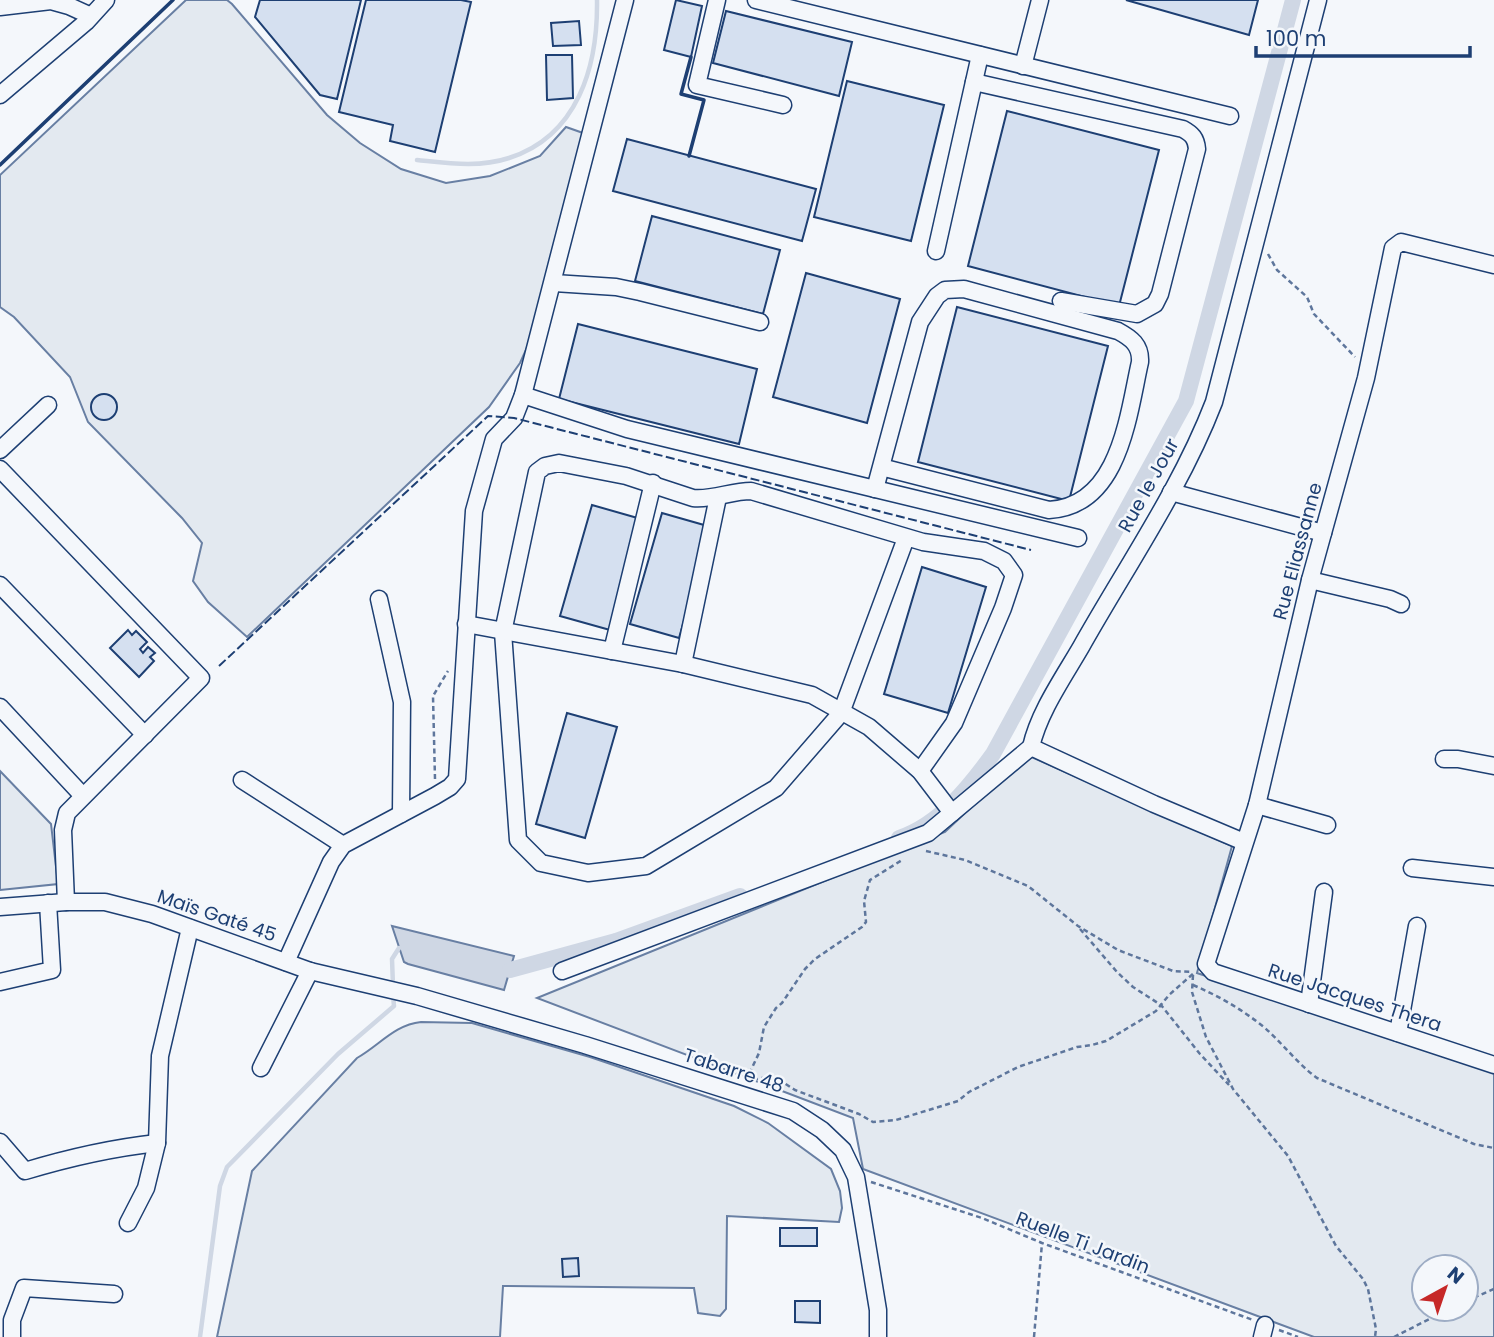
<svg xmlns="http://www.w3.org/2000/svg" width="1494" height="1337" font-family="Poppins,sans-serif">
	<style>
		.green { fill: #e3e9f0; stroke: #687fa3; stroke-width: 2; fill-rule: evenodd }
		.water { fill: #cfd7e4; stroke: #687fa3; stroke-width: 2 }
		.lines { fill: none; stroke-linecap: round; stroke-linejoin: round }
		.stream { stroke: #cfd7e4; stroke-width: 4.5 }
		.canal { stroke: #cfd7e4; stroke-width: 16 }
		.building { fill: #d5e0f0; stroke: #1d3f73; stroke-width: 2 }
		.minor-casing { stroke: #1d3f73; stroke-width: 19 }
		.path { stroke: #5e769c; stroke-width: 2.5; stroke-dasharray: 5 3.5; stroke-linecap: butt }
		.minor { stroke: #f4f7fb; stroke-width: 16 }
		.fence { stroke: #1d3f73; stroke-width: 2; stroke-dasharray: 9 3.5; stroke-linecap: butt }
		.wall { stroke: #1d3f73; stroke-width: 3.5 }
		.labels { text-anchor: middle; stroke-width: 5; stroke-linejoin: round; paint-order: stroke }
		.street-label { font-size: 19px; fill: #1d3f73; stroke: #f4f7fb }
	</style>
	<rect width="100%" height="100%" fill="#f4f7fb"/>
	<g class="green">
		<path d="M186,0H227L232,4L327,115L360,143L401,169L446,183L490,176L540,156L566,127L583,133L535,330L520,363L489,407L247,637L208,602L193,581L202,543L182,518L88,422L70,377L14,317L0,307V175Z"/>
		<path d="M1027,755L1232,846L1197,973L1494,1071V1337H1314L863,1169L853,1118L537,998L945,832ZM1424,1267H1466V1309H1424Z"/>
		<path d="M0,771L51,824L58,884L0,890Z"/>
		<path d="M421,1022L472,1023L590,1057L734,1106L768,1123L831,1169L840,1191L842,1208L839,1222L727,1216L726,1309L720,1316L698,1313L694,1288L503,1286L500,1337H217L252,1171L357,1058C380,1045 394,1025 421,1022Z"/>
	</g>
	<path class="water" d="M392,926L514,956L504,990L408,964L404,962Z"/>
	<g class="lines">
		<g class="stream">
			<path d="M417,160C447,163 479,168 509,158C578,136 598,66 597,0"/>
			<path d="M393,986L392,959L399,948"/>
			<path d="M200,1337L220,1186L227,1167L338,1054L394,1006L393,995"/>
		</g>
		<g class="canal">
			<path d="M899,838C940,824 969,787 993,754L1186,401L1293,0"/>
			<path d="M510,970L616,941L740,896"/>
		</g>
	</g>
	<g class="building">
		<path d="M260,0H361L337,99L320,95L255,17Z"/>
		<path d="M366,0H461L471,2L435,152L390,141L393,125L339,112Z"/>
		<path d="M676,0L702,6L691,57L664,50Z"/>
		<path d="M1126,0H1258L1249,35Z"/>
		<path d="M726,11L852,42L839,96L713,63Z"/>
		<path d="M579,21L581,45L553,46L551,23Z"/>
		<path d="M546,55H572L573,98L547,100Z"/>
		<path d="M847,81L944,105L911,241L814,217Z"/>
		<path d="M1007,111L1159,150L1119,306L968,266Z"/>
		<path d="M627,139L816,189L802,241L613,191Z"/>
		<path d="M652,216L780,250L763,314L635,281Z"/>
		<path d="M806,273L900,299L867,423L773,397Z"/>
		<path d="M957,307L1108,346L1069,501L918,462Z"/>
		<path d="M578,324L757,369L739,444L559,399Z"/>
		<circle cx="104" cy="407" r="13"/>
		<path d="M592,505L641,519L610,630L560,616Z"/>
		<path d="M662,513L711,527L679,638L630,624Z"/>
		<path d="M922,567L986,587L948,713L884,694Z"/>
		<path d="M128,630L132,635L136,631L147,642L140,649L143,653L148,647L155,653L150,657L154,661L139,677L110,648Z"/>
		<path d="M567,713L617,727L585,838L536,824Z"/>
		<rect x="780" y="1228" width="37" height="18"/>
		<path d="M578,1258L579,1276L563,1277L562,1259Z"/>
		<path d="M795,1301H820V1323L795,1322Z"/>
	</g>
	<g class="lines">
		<defs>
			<g id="minor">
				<path d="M717,0L697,85L783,105"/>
				<path d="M756,0L1230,116"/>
				<path d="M0,7L51,1L69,6L91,16"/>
				<path d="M1023,66L1040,0"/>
				<path d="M974,82L1183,129C1192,134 1196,138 1197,149L1160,294L1155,304L1137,314L1061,301"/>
				<path d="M0,95L86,22L106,0"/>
				<path d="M936,251L980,55"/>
				<path d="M1494,265L1401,242L1393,248L1366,378L1310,580L1257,805L1206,964L1213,972L1494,1065"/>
				<path d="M554,283L616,287L640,292L760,322"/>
				<path d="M523,395L627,429L1078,538"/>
				<path d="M0,450L48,405"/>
				<path d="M0,469L201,678L67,813L63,830L66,902"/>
				<path d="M875,489L920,322L937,296L945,290L964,289L1118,331C1131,338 1141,345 1140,362C1128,415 1120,506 1049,510L881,467"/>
				<path d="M1171,492L1323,533"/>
				<path d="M906,538L841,713L776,788L646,866L588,873L541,863L518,840L503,632L537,472L545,466L559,463L626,476L693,498C713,500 731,491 751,491L923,542L984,551L1004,561L1014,575L1003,608L954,723L920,771"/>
				<path d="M1310,580L1390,599L1401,604"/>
				<path d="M0,585L145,735"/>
				<path d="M379,599L402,702L401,814"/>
				<path d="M466,624L683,664L812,695L869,727L920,771L952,813"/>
				<path d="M612,651L653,483"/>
				<path d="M683,664L718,497"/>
				<path d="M0,707L83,796"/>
				<path d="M1444,759H1458L1494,766"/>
				<path d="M242,780L343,845"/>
				<path d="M1257,805L1327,825"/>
				<path d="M1244,842L1154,804L1031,747C1039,712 1063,678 1081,647C1126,567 1181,488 1214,402L1318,0"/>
				<path d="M1412,868L1494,877"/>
				<path d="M0,907L66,902H105L152,914L310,971L417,996L585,1045L793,1111L822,1130L843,1150L856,1177L878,1310V1337"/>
				<path d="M286,962L331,862L343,845L435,796L450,787L457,779L474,511L494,439L514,418L523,395L625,0"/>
				<path d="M562,971L928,833L1031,747"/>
				<path d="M0,982L52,970L48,903"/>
				<path d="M1309,1004L1324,892"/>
				<path d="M1398,1033L1417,926"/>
				<path d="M261,1068L310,971"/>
				<path d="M0,1142L25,1171C68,1158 112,1148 157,1143"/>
				<path d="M128,1223L146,1188L157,1143L160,1056L190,928"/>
				<path d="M12,1337V1320L24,1288L114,1294"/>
				<path d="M1262,1337L1265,1325"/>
			</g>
		</defs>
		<use href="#minor" class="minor-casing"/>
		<g class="path">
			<path d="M1268,254L1277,270L1307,297L1314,314L1355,357"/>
			<path d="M435,779L433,696L448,671"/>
			<path d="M926,851L965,860L1028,886L1078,926L1118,950L1173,971L1192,972"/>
			<path d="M1080,929L1117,972L1133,987L1161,1005L1200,1054L1229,1085"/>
			<path d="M1193,975L1192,992L1206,1037L1233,1089L1288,1156L1336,1246L1363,1279L1368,1289L1376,1329L1375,1337"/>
			<path d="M1193,985C1219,996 1243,1010 1265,1028C1283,1044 1298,1064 1317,1078L1474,1144L1494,1148"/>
			<path d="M753,1080L762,1078L781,1081L795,1090L859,1114L873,1122L896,1120L958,1101L969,1092L1018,1067L1077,1047L1092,1045L1106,1041L1156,1011L1169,995L1195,972"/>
			<path d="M754,1082L751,1070L759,1053L764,1027L776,1008L782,1003L805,969L815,959L862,927L866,922L864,901L870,880L902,860"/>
			<path d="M871,1182L982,1218L1042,1243L1253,1320"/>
			<path d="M1466,1301L1494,1289"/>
			<path d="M1279,1330L1298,1337"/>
			<path d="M1034,1337L1042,1243"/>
			<path d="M1394,1337L1449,1309"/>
		</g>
		<use href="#minor" class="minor"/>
		<path class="fence" d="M219,666L488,416L514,418L1031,550"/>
		<g class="wall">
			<path d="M689,156L704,100L681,94L691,57"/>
			<path d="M0,165L173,0"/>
		</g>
	</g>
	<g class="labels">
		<g class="street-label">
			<text transform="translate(1148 485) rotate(-61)" y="7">Rue le Jour</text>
			<text transform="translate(1297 551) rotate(-75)" y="7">Rue Eliassanne</text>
			<text transform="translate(217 915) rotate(19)" y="7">Maïs Gaté 45</text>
			<text transform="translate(1355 997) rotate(18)" y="7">Rue Jacques Thera</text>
			<text transform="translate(734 1070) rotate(18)" y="7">Tabarre 48</text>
			<text transform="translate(1083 1242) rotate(21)" y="7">Ruelle Ti Jardin</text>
		</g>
	</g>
	<g transform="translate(1445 1288) rotate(40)"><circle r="33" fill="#f4f7fb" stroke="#9eadc5" stroke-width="2"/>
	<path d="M0-5L12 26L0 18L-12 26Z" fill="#c62828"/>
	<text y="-10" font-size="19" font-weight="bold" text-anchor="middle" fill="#1d3f73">N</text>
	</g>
	<path d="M1256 46v10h214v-10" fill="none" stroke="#1d3f73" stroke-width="3.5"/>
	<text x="1266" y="46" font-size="21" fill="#1d3f73" stroke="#f4f7fb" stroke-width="5" paint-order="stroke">100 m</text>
</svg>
